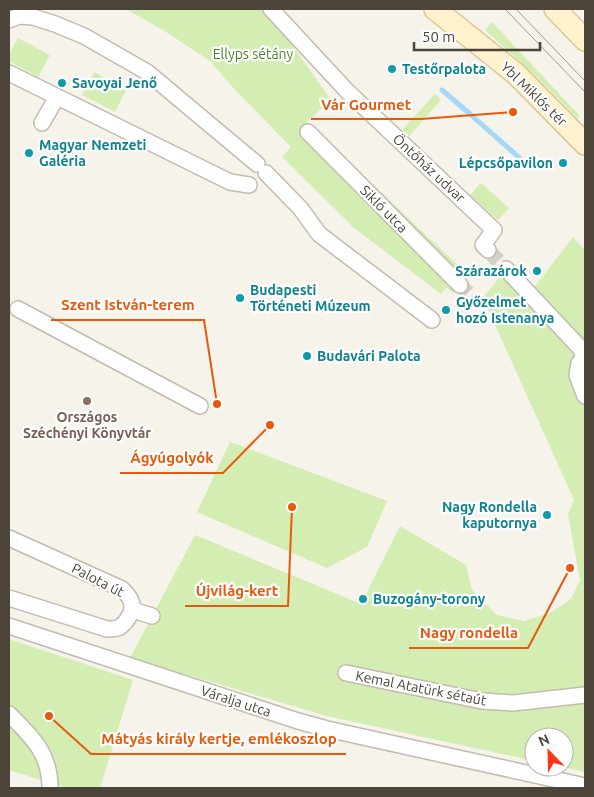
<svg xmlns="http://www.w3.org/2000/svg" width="594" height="797" font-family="Ubuntu,sans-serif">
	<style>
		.green { fill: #d4edb2 }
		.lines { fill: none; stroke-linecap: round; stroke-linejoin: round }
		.stream { stroke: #a5d7f6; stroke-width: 5 }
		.street-tunnel { stroke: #d4d0c7; stroke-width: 15; stroke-dasharray: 15 8; stroke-linecap: butt }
		.street-casing { stroke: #c3bbad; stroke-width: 18 }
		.secondary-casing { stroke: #d9c798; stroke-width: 24 }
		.street { stroke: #fff; stroke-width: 15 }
		.secondary { stroke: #fff2cd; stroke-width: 21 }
		.tram { stroke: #9a9a9a; stroke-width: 1 }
		.culture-dot { fill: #0f9aa8; stroke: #fff; stroke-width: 2 }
		.education-dot { fill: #8d6e63; stroke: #fff; stroke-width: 2 }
		.labels { text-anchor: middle; stroke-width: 4.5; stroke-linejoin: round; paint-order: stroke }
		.park-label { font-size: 14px; fill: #4b8425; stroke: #fff }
		.culture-label { font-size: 14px; font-weight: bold; fill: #0d838f; stroke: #fff; text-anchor: start }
		.street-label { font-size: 14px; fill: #4c4438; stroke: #fff }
		.education-label { font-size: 14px; font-weight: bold; fill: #785e54; stroke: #fff }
		.leader { fill: none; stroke: #e8590c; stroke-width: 2 }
		.callout-dot { fill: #e8590c; stroke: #fff; stroke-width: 2 }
		.callout-label { font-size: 15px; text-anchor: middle; font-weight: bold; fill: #e8590c; stroke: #fff; stroke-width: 4.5; stroke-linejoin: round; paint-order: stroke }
	</style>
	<rect width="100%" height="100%" fill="#f6f3eb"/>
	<g class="green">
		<path d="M126,9H261L278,25L331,100L307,122L468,275L454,293L446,288L441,294L353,227L282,157L291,147L236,91L210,61L166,32Z"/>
		<path d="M492,22L579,115V118L576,117L538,78L485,30Z"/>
		<path d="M18,38L50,55L38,77L9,61V54Z"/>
		<path d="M94,72L126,90L115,112L82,95Z"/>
		<path d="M435,94L441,100L409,136L402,130Z"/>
		<path d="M481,183L509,208L498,220L470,195Z"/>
		<path d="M573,237L585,250V341L582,343L533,289Z"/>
		<path d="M503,273L585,360V772L563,767L564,737H534V761L327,716L130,658L195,535L361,604L400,526L466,565L472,590L497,615L524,621L550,613L571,599L580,580L568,514L574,500L483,298Z"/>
		<path d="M230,442L387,501L367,547L327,568L197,512Z"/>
		<path d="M9,639L133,680L100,788H66L9,770Z"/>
	</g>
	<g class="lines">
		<g class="stream">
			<path d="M442,90L470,114"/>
			<path d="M471,115L522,160"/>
		</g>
		<g class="street-tunnel">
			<path d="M488,250L506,269"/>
			<path d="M460,285L468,293"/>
		</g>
		<defs>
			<g id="street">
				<path d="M271,9L347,91L494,230L483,245L488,250"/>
				<path d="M9,20L19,16L33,17L55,24L84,36L147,72L257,164"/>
				<path d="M9,73L230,182L249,185"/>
				<path d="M42,123L57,97"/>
				<path d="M308,132L460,285"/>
				<path d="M266,173L301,209L319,234L432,320"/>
				<path d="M506,269L582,350V353"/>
				<path d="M18,309L200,406"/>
				<path d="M579,363L577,375L585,396"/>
				<path d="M9,538L122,589C133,599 136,609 126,621C125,623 121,626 120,627C116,629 111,629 107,629L9,598"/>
				<path d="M133,610L152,616"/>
				<path d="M9,626L298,721L327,729L585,786"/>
				<path d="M346,673L482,701L513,703L585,695"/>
				<path d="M9,714C32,737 50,753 50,788"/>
			</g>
			<g id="secondary">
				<path d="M435,9L516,74L585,144"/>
				<path d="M555,9L585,40"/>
			</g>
		</defs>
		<use href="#street" class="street-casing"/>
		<use href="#secondary" class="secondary-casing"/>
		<use href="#street" class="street"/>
		<use href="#secondary" class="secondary"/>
		<g class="tram">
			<path d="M505,9L585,92"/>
			<path d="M516,9L585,81"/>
		</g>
	</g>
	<g class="culture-dot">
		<circle cx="392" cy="69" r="5"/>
		<circle cx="62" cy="83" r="5"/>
		<circle cx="29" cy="153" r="5"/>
		<circle cx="563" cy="163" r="5"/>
		<circle cx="537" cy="271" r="5"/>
		<circle cx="240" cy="298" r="5"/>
		<circle cx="446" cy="310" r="5"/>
		<circle cx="307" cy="356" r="5"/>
		<circle cx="547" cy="515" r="5"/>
		<circle cx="363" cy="599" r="5"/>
	</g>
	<circle class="education-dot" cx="87" cy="401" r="5"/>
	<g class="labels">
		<g class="park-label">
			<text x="253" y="59">Ellyps sétány</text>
		</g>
		<g class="culture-label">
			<text x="402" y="74">Testőrpalota</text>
			<text x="72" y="88">Savoyai Jenő</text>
			<text x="39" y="150">Magyar Nemzeti<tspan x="39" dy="16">Galéria</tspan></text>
			<text x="553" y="168" text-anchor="end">Lépcsőpavilon</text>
			<text x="527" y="276" text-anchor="end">Szárazárok</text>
			<text x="250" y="295">Budapesti<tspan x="250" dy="16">Történeti Múzeum</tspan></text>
			<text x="456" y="307">Győzelmet<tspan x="456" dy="16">hozó Istenanya</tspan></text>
			<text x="317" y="361">Budavári Palota</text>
			<text x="537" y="512" text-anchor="end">Nagy Rondella<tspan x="537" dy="16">kaputornya</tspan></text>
			<text x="373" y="604">Buzogány-torony</text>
		</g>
		<g class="street-label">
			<text transform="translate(534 94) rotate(44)" y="5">Ybl Miklós tér</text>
			<text transform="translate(429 168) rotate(43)" y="5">Öntőház udvar</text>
			<text transform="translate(384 209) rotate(45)" y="5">Sikló utca</text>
			<text transform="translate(98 580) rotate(27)" y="5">Palota út</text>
			<text transform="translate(421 688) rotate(11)" y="5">Kemal Atatürk sétaút</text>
			<text transform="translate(236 701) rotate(18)" y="5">Váralja utca</text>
		</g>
		<g class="education-label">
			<text x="87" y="422">Országos<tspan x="87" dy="16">Széchényi Könyvtár</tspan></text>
		</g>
	</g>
	<path class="leader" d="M513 112L421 119H311M217 404L204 320H51M270 425L223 473H120M292 507L288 606H185M570 568L528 648H409M49 716L91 754H346"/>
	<g class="callout-dot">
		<circle cx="513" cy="112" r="5"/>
		<circle cx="217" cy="404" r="5"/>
		<circle cx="270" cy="425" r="5"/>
		<circle cx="292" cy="507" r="5"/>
		<circle cx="570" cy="568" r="5"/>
		<circle cx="49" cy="716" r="5"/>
	</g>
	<g class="callout-label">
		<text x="366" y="110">Vár Gourmet</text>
		<text x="128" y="310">Szent István-terem</text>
		<text x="172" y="463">Ágyúgolyók</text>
		<text x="237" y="596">Újvilág-kert</text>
		<text x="469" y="638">Nagy rondella</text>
		<text x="219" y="744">Mátyás király kertje, emlékoszlop</text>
	</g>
	<rect width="594" height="797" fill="none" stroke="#4c4438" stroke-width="20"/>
	<g transform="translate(549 752) rotate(337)"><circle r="24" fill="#ffffff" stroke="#b7b4af"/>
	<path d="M0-4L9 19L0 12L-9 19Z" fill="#ff361a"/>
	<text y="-8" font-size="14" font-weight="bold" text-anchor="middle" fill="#4c4438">N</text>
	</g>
	<path d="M414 42v8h126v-8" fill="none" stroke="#4c4438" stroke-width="2.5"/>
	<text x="422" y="42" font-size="15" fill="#4c4438" stroke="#ffffff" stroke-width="4" paint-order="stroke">50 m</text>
</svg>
